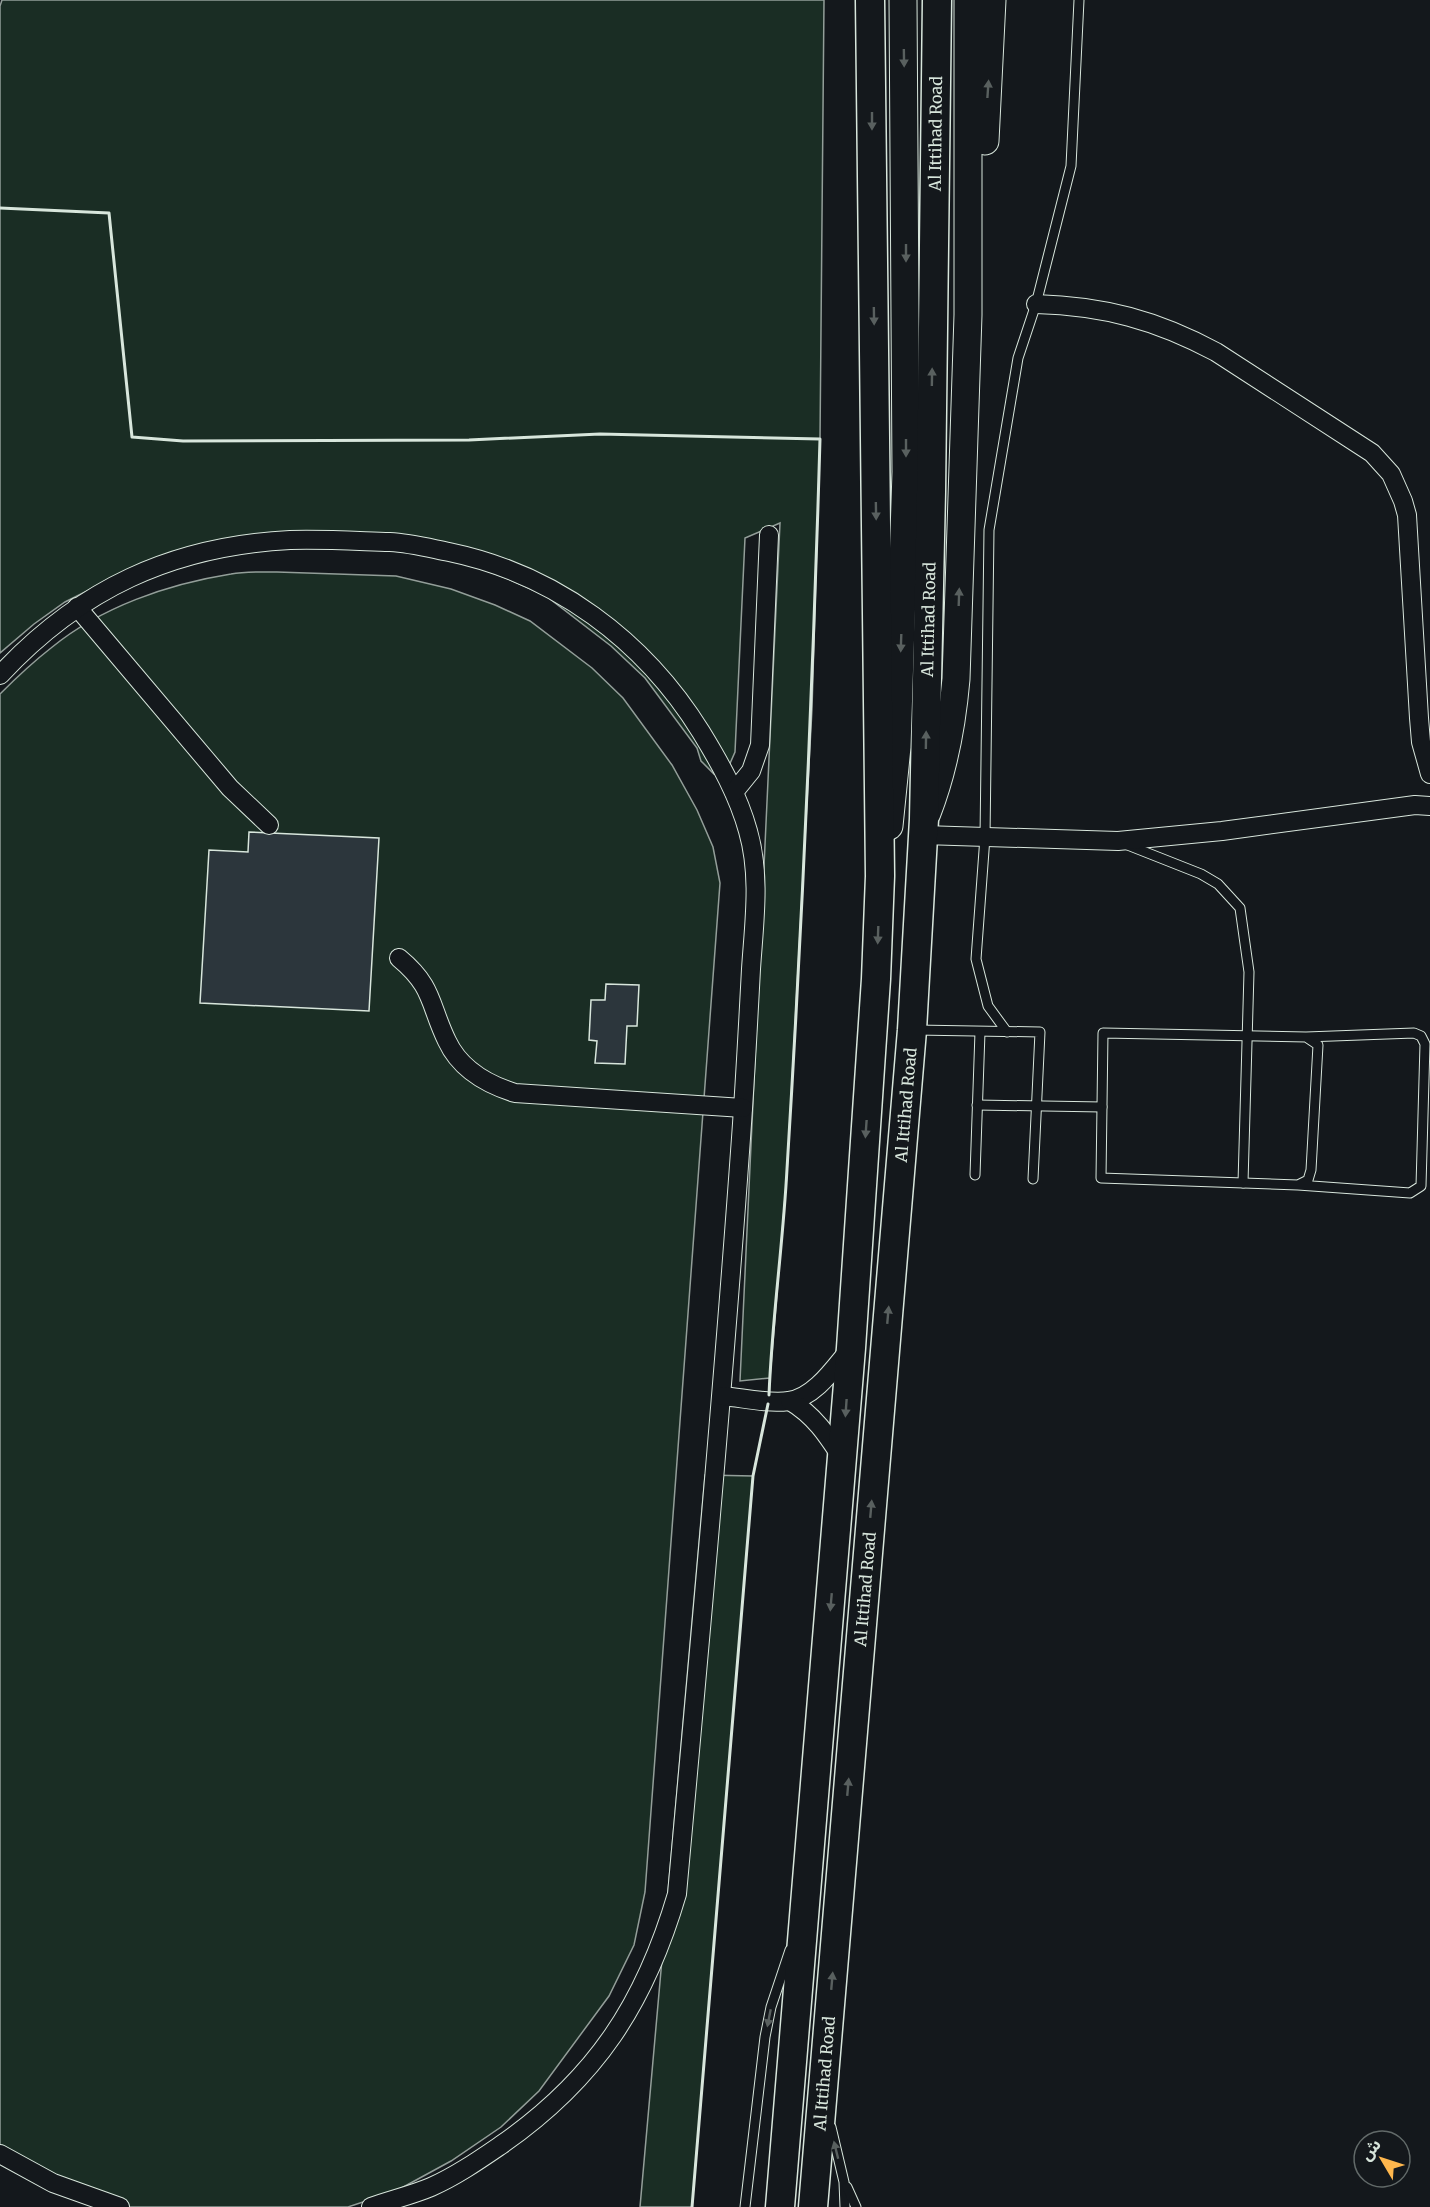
<svg xmlns="http://www.w3.org/2000/svg" width="1430" height="2207" font-family="Merriweather,'Noto Sans Arabic',serif">
	<style>
		.green { fill: #1a2d24; stroke: #939e99; stroke-width: 1.5 }
		.building { fill: #2c363c; stroke: #d8e6dc; stroke-width: 1.5 }
		.lines { fill: none; stroke-linecap: round; stroke-linejoin: round }
		.service-casing { stroke: #d8e6dc; stroke-width: 11 }
		.minor-casing { stroke: #d8e6dc; stroke-width: 20 }
		.primary-casing { stroke: #d8e6dc; stroke-width: 29 }
		.trunk-casing { stroke: #d8e6dc; stroke-width: 31 }
		.service { stroke: #14181c; stroke-width: 9 }
		.minor { stroke: #14181c; stroke-width: 18 }
		.primary { stroke: #14181c; stroke-width: 27 }
		.trunk { stroke: #14181c; stroke-width: 28 }
		.wall { stroke: #d8e6dc; stroke-width: 3 }
		.oneway { fill: #59605f }
		.labels { text-anchor: middle; stroke-width: 4.5; stroke-linejoin: round; paint-order: stroke }
		.street-label { font-size: 16px; fill: #d8e6dc; stroke: #14181c }
	</style>
	<rect width="100%" height="100%" fill="#14181c"/>
	<g class="green">
		<path d="M2,0H824L820,439L812,709L787,1173L770,1378L740,1381L780,523L745,538L735,752L728,768L714,774L701,761L697,748L645,678L611,646L546,596L506,578L460,561L400,547L277,542L97,586L65,602L34,624L0,653V6Z"/>
		<path d="M277,572L396,576L451,589L495,605L530,621L592,668L623,698L672,765L697,810L713,847L720,883L645,1892L634,1945L609,1996L539,2091L501,2127L451,2161L396,2191L348,2207H108L0,2162V694C16,678 33,662 51,648C101,607 168,584 231,574C246,571 262,572 277,572Z"/>
		<path d="M705,1475L753,1476L692,2207H640Z"/>
	</g>
	<g class="building">
		<path d="M249,832L379,838L369,1011L200,1003L209,850L248,852Z"/>
		<path d="M606,984L639,985L637,1026H627L625,1064L595,1063L597,1041L589,1040L591,1000H605Z"/>
	</g>
	<g class="lines">
		<defs>
			<g id="service">
				<path d="M1125,844L1201,874L1218,884L1240,908L1249,972L1243,1183"/>
				<path d="M916,1030L1040,1032L1033,1179"/>
				<path d="M1007,1032L988,1006L976,959L985,837L989,530L1018,358L1036,304L1071,166L1079,0"/>
				<path d="M977,1105L1102,1107"/>
				<path d="M975,1175L980,1032"/>
				<path d="M1298,1185L1308,1180L1311,1170L1318,1045L1306,1037L1103,1033L1101,1178L1298,1185L1410,1193L1421,1186L1425,1044L1421,1036L1414,1033L1306,1037"/>
				<path d="M831,2127L844,2182L845,2207"/>
				<path d="M847,2187L856,2207"/>
				<path d="M745,2207L765,2037L771,2007L790,1950"/>
			</g>
			<g id="minor">
				<path d="M1036,304C1104,306 1156,320 1216,352L1372,453L1391,474L1403,501L1407,515L1419,718L1421,742L1430,774"/>
				<path d="M77,607L230,788L269,825"/>
				<path d="M0,675C80,589 172,546 290,540C323,539 357,541 390,542C410,543 429,548 449,552C555,574 644,640 701,732C720,763 738,795 748,831C761,876 754,923 751,969C748,1026 745,1082 741,1138C723,1390 700,1642 677,1894C645,2003 596,2079 501,2145C479,2160 456,2176 431,2187C412,2195 391,2200 371,2207"/>
				<path d="M734,792L751,771L760,745L769,535"/>
				<path d="M923,835L1118,841L1222,831L1415,805L1430,806"/>
				<path d="M399,958C434,987 429,1004 447,1041C460,1069 486,1084 515,1093L743,1108"/>
				<path d="M723,1396C744,1398 768,1404 789,1401C815,1397 834,1368 850,1349"/>
				<path d="M790,1401C814,1415 827,1435 842,1458"/>
				<path d="M0,2154L53,2183L120,2207"/>
			</g>
			<g id="primary">
				<path d="M985,141L992,0"/>
				<path d="M927,813C944,769 952,726 956,679L968,315V0"/>
				<path d="M889,826L897,747L906,472L903,0"/>
			</g>
			<g id="trunk">
				<path d="M780,2207L851,1348L876,979L880,876L870,0"/>
				<path id="s1" d="M813,2207L912,1030L924,819L931,492L937,0"/>
			</g>
		</defs>
		<use href="#service" class="service-casing"/>
		<use href="#minor" class="minor-casing"/>
		<use href="#primary" class="primary-casing"/>
		<use href="#trunk" class="trunk-casing"/>
		<use href="#service" class="service"/>
		<use href="#minor" class="minor"/>
		<use href="#primary" class="primary"/>
		<use href="#trunk" class="trunk"/>
		<g class="wall">
			<path d="M0,208L109,213L132,437L183,441L469,440L600,434L820,439C813,683 802,926 787,1169C783,1245 772,1319 769,1395"/>
			<path d="M692,2207L753,1476L768,1404"/>
		</g>
	</g>
	<defs><path id="oneway-solid" d="M-6-.8H1V-3.2L6.5 0L1 3.2V.8H-6Z" transform="scale(1.5)"/></defs>
	<g class="oneway">
		<use href="#oneway-solid" transform="translate(904 58) rotate(89)"/>
		<use href="#oneway-solid" transform="translate(988 89) rotate(-86)"/>
		<use href="#oneway-solid" transform="translate(872 121) rotate(90)"/>
		<use href="#oneway-solid" transform="translate(906 253) rotate(90)"/>
		<use href="#oneway-solid" transform="translate(874 316) rotate(89)"/>
		<use href="#oneway-solid" transform="translate(932 377) rotate(-89)"/>
		<use href="#oneway-solid" transform="translate(906 448) rotate(90)"/>
		<use href="#oneway-solid" transform="translate(876 511) rotate(89)"/>
		<use href="#oneway-solid" transform="translate(959 597) rotate(-88)"/>
		<use href="#oneway-solid" transform="translate(901 643) rotate(92)"/>
		<use href="#oneway-solid" transform="translate(926 740) rotate(-89)"/>
		<use href="#oneway-solid" transform="translate(878 935) rotate(92)"/>
		<use href="#oneway-solid" transform="translate(866 1129) rotate(94)"/>
		<use href="#oneway-solid" transform="translate(888 1315) rotate(-85)"/>
		<use href="#oneway-solid" transform="translate(846 1408) rotate(94)"/>
		<use href="#oneway-solid" transform="translate(871 1509) rotate(-85)"/>
		<use href="#oneway-solid" transform="translate(831 1602) rotate(95)"/>
		<use href="#oneway-solid" transform="translate(848 1787) rotate(-85)"/>
		<use href="#oneway-solid" transform="translate(832 1981) rotate(-85)"/>
		<use href="#oneway-solid" transform="translate(769 2018) rotate(101)"/>
		<use href="#oneway-solid" transform="translate(836 2150) rotate(-104)"/>
	</g>
	<g class="labels">
		<g class="street-label">
			<text dy="6" stroke="none"><textPath href="#s1" startOffset="2078">Al Ittihad Road</textPath></text>
			<text dy="6" stroke="none"><textPath href="#s1" startOffset="1592">Al Ittihad Road</textPath></text>
			<text dy="6" stroke="none"><textPath href="#s1" startOffset="1106">Al Ittihad Road</textPath></text>
			<text dy="6" stroke="none"><textPath href="#s1" startOffset="620">Al Ittihad Road</textPath></text>
			<text dy="6" stroke="none"><textPath href="#s1" startOffset="134">Al Ittihad Road</textPath></text>
		</g>
	</g>
	<g transform="translate(1382 2159) rotate(309)"><circle r="28" fill="#14181c" stroke="#626a69" stroke-width="1.5"/>
	<path d="M0-4.5L10 22L0 15L-10 22Z" fill="#ffb74d"/>
	<text y="-9" font-size="16" font-weight="bold" text-anchor="middle" fill="#d8e6dc">ش</text>
	</g>
</svg>
